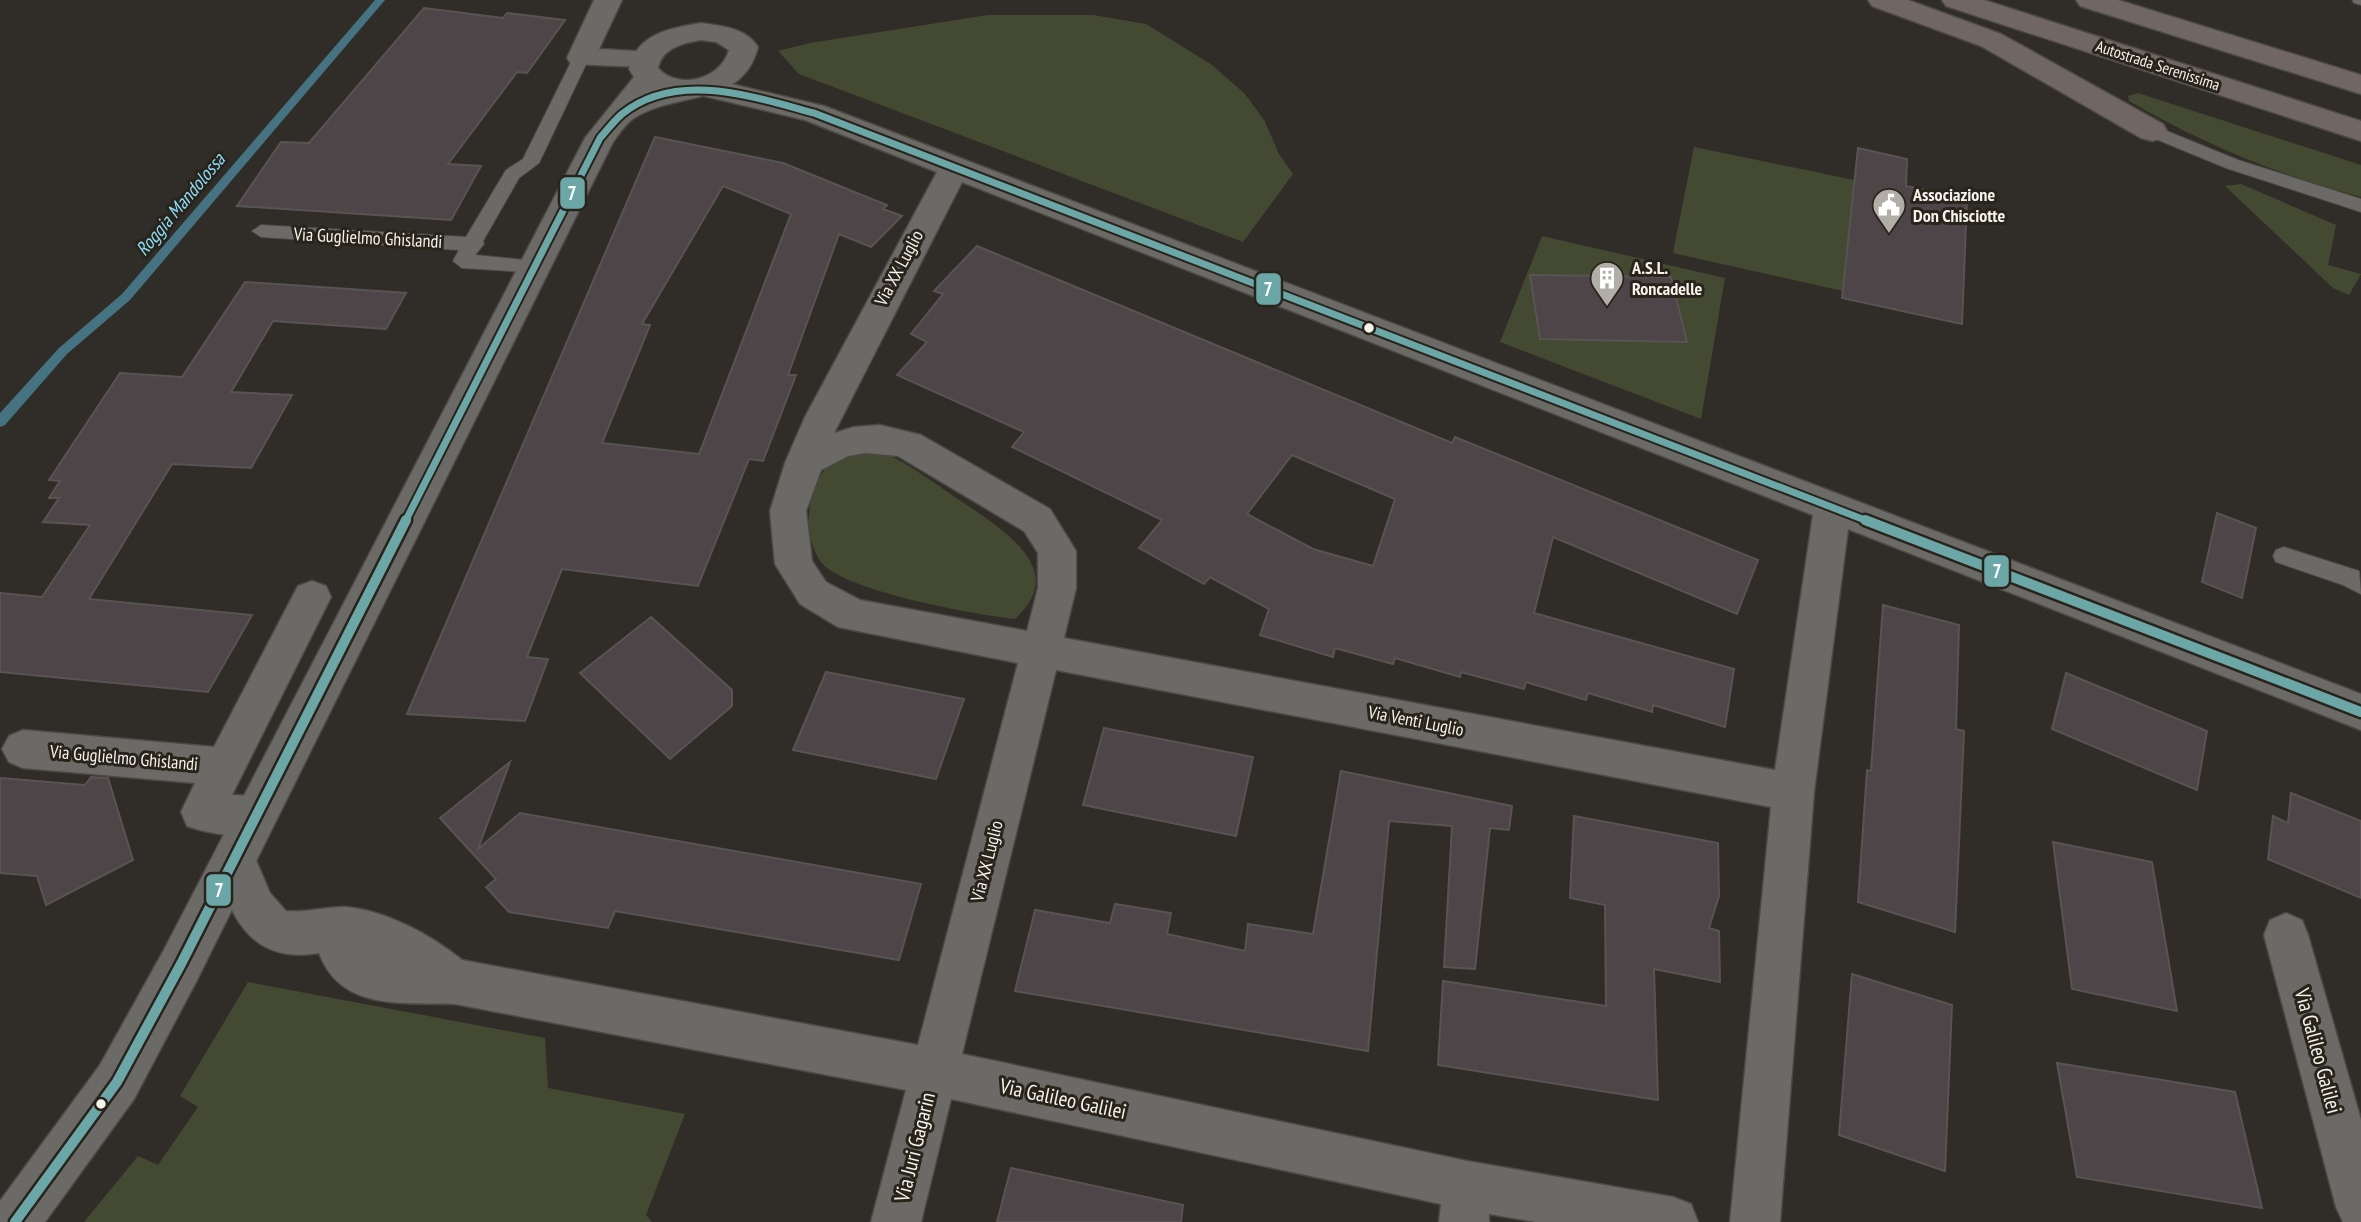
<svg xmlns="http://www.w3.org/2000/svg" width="2361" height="1222" font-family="'PT Sans Narrow',sans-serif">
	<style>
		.green { fill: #444a31 }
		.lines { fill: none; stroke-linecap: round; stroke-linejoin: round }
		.stream { fill: #457381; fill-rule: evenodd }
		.building { fill: #4d4547; stroke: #585453; stroke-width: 2; fill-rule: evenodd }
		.lane-casing { stroke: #4c4945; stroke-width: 2 }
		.street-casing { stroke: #4c4945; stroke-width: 3 }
		.secondary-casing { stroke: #4c4945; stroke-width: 3 }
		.highway-casing { stroke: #4c4945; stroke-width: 3 }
		.lane { fill: #6c6a66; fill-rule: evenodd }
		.street { fill: #6c6a66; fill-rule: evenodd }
		.secondary { fill: #6c6a66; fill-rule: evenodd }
		.highway { fill: #706765; fill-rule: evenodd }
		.bus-1-far1-casing { stroke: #29241b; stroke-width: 11 }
		.bus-1-casing { stroke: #29241b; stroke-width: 15 }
		.bus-1-far1 { stroke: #6ca7a8; stroke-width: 7 }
		.bus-1 { stroke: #6ca7a8; stroke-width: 10 }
		.bus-dot { fill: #f5f3ec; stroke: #29241b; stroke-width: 2.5 }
		.labels { text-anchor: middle; stroke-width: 6; stroke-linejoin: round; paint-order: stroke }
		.far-street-label { font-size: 16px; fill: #f5f3ec; stroke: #29241b }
		.poi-label { font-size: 18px; font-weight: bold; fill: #f5f3ec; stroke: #29241b; text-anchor: start }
		.street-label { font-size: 18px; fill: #f5f3ec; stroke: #29241b }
		.water-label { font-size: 19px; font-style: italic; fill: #8adef9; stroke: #29241b }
		.near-street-label { font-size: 21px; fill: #f5f3ec; stroke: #29241b }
		.line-badge { stroke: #29241b; stroke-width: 2.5 }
		.badge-label { font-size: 19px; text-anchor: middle; font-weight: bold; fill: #fff }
	</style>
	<rect width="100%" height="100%" fill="#302d28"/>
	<g class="green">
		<path d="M988,15H1093L1146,24L1212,65L1245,94L1264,120L1279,154L1293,174L1243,242L799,74L778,51L810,43Z"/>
		<path d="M2138,93L2361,165V197C2278,175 2203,144 2129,101L2128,96Z"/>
		<path d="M1694,147L1854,180L1843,291L1673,253Z"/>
		<path d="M2241,184L2336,225L2328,265L2361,274L2349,295L2333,288L2225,186Z"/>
		<path d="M1542,236L1725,278L1701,419L1500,342Z"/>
		<path d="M875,449C906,461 931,481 958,499C997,526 1072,568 1015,619C977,615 843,591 821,562C807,543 806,512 814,490C824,460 845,452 875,449Z"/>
		<path d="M248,982L545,1038L548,1088L685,1114L646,1215L652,1222H84L138,1156L158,1165L198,1107L180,1096Z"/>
	</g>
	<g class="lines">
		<path class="stream" d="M375,0H385L130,300L67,354L5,425L0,427V413L59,348L122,294Z"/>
	</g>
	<g class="building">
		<path d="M424,8L503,18L507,13L565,20L527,73L517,72L448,164L481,166L451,220L237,206L281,142L309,143Z"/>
		<path d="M655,137L783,163L887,205L883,209L902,216L871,247L839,234L788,375H796L763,461L749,459L698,586L562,569L527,657L548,659L525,721L407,714ZM723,186L791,214L699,454L602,443L650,325L642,324Z"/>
		<path d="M1858,148L1907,159L1906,186L1967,199L1962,324L1842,298Z"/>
		<path d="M977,246L1452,443L1455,437L1758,560L1737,614L1553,537L1534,613L1734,669L1725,727L1653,705L1652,712L1588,693L1586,700L1526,682L1524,689L1461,672L1460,677L1395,658L1393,664L1335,648L1333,657L1260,635L1269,609L1210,577L1204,584L1139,548L1162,520L1012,447L1024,432L897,375L927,342L911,334L943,294L934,291ZM1292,455L1395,499L1373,566L1313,549L1247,514Z"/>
		<path d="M1530,275L1671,277L1687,342L1540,339Z"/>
		<path d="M245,282L406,293L386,329L273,321L231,392L292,395L251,468L172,464L89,599L252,615L208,692L0,672V593L42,597L90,525L43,522L59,498H49L60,481L49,480L120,373L182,377Z"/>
		<path d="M2217,513L2256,528L2242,598L2202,582Z"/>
		<path d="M1883,605L1959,625L1956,729L1964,731L1955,932L1858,902L1867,770L1871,771Z"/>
		<path d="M651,617L732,690V706L670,759L580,673Z"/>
		<path d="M826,672L964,699L936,779L793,750Z"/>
		<path d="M2066,673L2207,731L2197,790L2052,729Z"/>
		<path d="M1104,728L1253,757L1236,836L1083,805Z"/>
		<path d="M510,762L478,849L520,813L921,884L899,960L615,911L608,928L509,912L486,887L496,879L440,818Z"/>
		<path d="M1341,771L1512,806L1509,830L1490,828L1475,969L1444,967L1452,826L1389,821L1368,1051L1015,991L1035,910L1110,923L1115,904L1171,913L1167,934L1245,951L1248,924L1313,934Z"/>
		<path d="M91,777L108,778L133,860L46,905L37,876L0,873V778L85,785Z"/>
		<path d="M2291,793L2361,821V898L2268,859L2273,816L2288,823Z"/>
		<path d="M1574,816L1718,843L1719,896L1709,928L1719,931L1720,982L1654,969L1658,1100L1438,1065L1443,981L1606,1006L1605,905L1570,898Z"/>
		<path d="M2053,842L2152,862L2177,1011L2072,989Z"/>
		<path d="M1852,974L1952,1005L1945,1171L1839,1135Z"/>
		<path d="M2057,1063L2235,1092L2262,1208L2077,1177Z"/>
		<path d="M1011,1168L1183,1205L1181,1222H997Z"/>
	</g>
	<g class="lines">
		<defs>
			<g id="lane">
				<path d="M2352,0H2361V5L2354,3Z"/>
				<path d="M581,53L589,58L539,163L519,178L483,241L484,244L475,255L534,261L544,268L541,273L462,268L453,261L459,250L261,237L252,231L261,225L466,237L506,170L523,159L573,58Z"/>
				<path d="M2152,125L2238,160L2361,199V212L2226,168L2146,135L2143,131Z"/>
				<path d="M2284,547L2359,571L2361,594L2343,585L2276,562L2273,556L2276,550Z"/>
			</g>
			<g id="street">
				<path d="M594,0H622L599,49L653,52L657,58L653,64L643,67L571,64L567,58Z"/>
				<path d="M706,78L824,106L2361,694V730L1848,529L1814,792L1780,1222H1730L1771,807L1056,670L962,1054L1467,1161L1673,1197L1691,1204L1698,1222H1536L1489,1214V1222H1439L1441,1204L951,1099L921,1222H871L906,1090L455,1004C404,1002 341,1012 319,953C249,965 229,914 213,858L219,844L234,838L249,844L270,893L286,911C307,913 327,906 347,907C387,911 431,935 462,960L918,1045L1018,663L838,627L800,604L775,564L770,511L785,463L805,417L937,172L805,120L696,94L692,87L696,80ZM962,182L1813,515L1775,770L1064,638L1076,588V551L1050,509L921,435L880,425L854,427L834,433ZM866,453L898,456L1024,531L1038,553V588L1027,631L860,600L826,582L812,561L806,511L821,470L848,456Z"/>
				<path d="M312,581L326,586L331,597L232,795L256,796L271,802L277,816L271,830C246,839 212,835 187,826L181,812L195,783L23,768L9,762L2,749L9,736L23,730L214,747L298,586Z"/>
				<path d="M2286,913L2302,920L2308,935L2361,1120V1222H2343L2336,1207L2264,935L2270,920Z"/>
			</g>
			<path id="secondary" d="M701,23C722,26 746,28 758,47C742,108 679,90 634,118C626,123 619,134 613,142L197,980L134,1099L45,1222H0V1201L100,1065L165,948L585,138L634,77L629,69C636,34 670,28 701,23ZM701,40L716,42L729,50C721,79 679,91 658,68C662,48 683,43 701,40Z"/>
			<g id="highway">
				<path d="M1868,0H1908L2001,34L2163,124L2167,131L2163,138L2152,141L2141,138L1981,46L1872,6Z"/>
				<path d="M1942,0H1984L2361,121V141L1946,6Z"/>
				<path d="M2076,0H2118L2361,75V94L2080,6Z"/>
			</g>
		</defs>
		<use href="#lane" class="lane-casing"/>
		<use href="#street" class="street-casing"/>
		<use href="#secondary" class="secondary-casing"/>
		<use href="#highway" class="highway-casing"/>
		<use href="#lane" class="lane"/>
		<use href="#street" class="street"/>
		<use href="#secondary" class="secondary"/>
		<use href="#highway" class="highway"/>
		<defs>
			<path id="bus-1-far1" d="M405,522L600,138C607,130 614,121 622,114C677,70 754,97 814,113L1870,522"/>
			<g id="bus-1">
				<path d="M1865,520L2361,712"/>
				<path d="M15,1222L117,1082L181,964L406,520"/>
			</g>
		</defs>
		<use href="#bus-1-far1" class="bus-1-far1-casing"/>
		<use href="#bus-1" class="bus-1-casing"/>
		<use href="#bus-1-far1" class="bus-1-far1"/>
		<use href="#bus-1" class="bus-1"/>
	</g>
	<defs>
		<symbol id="civic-pin" viewBox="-11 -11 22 30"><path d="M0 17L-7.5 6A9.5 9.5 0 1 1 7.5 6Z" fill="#b0aea7" stroke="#29241b"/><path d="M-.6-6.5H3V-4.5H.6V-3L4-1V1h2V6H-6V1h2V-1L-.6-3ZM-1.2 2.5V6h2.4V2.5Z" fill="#fff"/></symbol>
		<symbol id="building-pin" viewBox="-11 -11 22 30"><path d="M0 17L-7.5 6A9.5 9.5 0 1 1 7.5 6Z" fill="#b0aea7" stroke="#29241b"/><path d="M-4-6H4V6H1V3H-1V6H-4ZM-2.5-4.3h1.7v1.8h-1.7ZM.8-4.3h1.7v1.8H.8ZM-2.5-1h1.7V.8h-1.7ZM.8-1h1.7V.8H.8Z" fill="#fff"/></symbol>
	</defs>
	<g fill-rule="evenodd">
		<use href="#civic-pin" x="1870" y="186" width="38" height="52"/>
		<use href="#building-pin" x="1588" y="259" width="38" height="52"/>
	</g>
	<g class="bus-dot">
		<circle cx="1369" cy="328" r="6"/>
		<circle cx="101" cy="1104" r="6"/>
	</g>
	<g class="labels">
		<g class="far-street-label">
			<text transform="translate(2158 65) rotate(18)" y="6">Autostrada Serenissima</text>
		</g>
		<g class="poi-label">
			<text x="1913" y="201">Associazione<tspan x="1913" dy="21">Don Chisciotte</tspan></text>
			<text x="1632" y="274">A.S.L.<tspan x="1632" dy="21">Roncadelle</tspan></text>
		</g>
		<g class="street-label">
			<text transform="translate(368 238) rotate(3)" y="6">Via Guglielmo Ghislandi</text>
			<text transform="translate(899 268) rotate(-62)" y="6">Via XX Luglio</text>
			<text transform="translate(1416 721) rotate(11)" y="6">Via Venti Luglio</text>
			<text transform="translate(124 758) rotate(5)" y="6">Via Guglielmo Ghislandi</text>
			<text transform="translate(987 861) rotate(-76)" y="6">Via XX Luglio</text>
		</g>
		<g class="water-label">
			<text transform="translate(180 204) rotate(-50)" y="7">Roggia Mandolossa</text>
		</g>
		<g class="near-street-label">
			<text transform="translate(2318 1051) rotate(75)" y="7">Via Galileo Galilei</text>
			<text transform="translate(1063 1099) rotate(12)" y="7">Via Galileo Galilei</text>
			<text transform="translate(915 1147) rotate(-76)" y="7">Via Juri Gagarin</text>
		</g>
	</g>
	<g class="line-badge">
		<rect x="559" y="176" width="27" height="34" rx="7" fill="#6ca7a8"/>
		<rect x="1255" y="272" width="27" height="34" rx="7" fill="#6ca7a8"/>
		<rect x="1983" y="554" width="27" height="34" rx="7" fill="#6ca7a8"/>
		<rect x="205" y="873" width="27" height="34" rx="7" fill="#6ca7a8"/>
	</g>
	<g class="badge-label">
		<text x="572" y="200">7</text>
		<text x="1268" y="296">7</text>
		<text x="1997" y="578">7</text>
		<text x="219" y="897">7</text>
	</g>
</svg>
